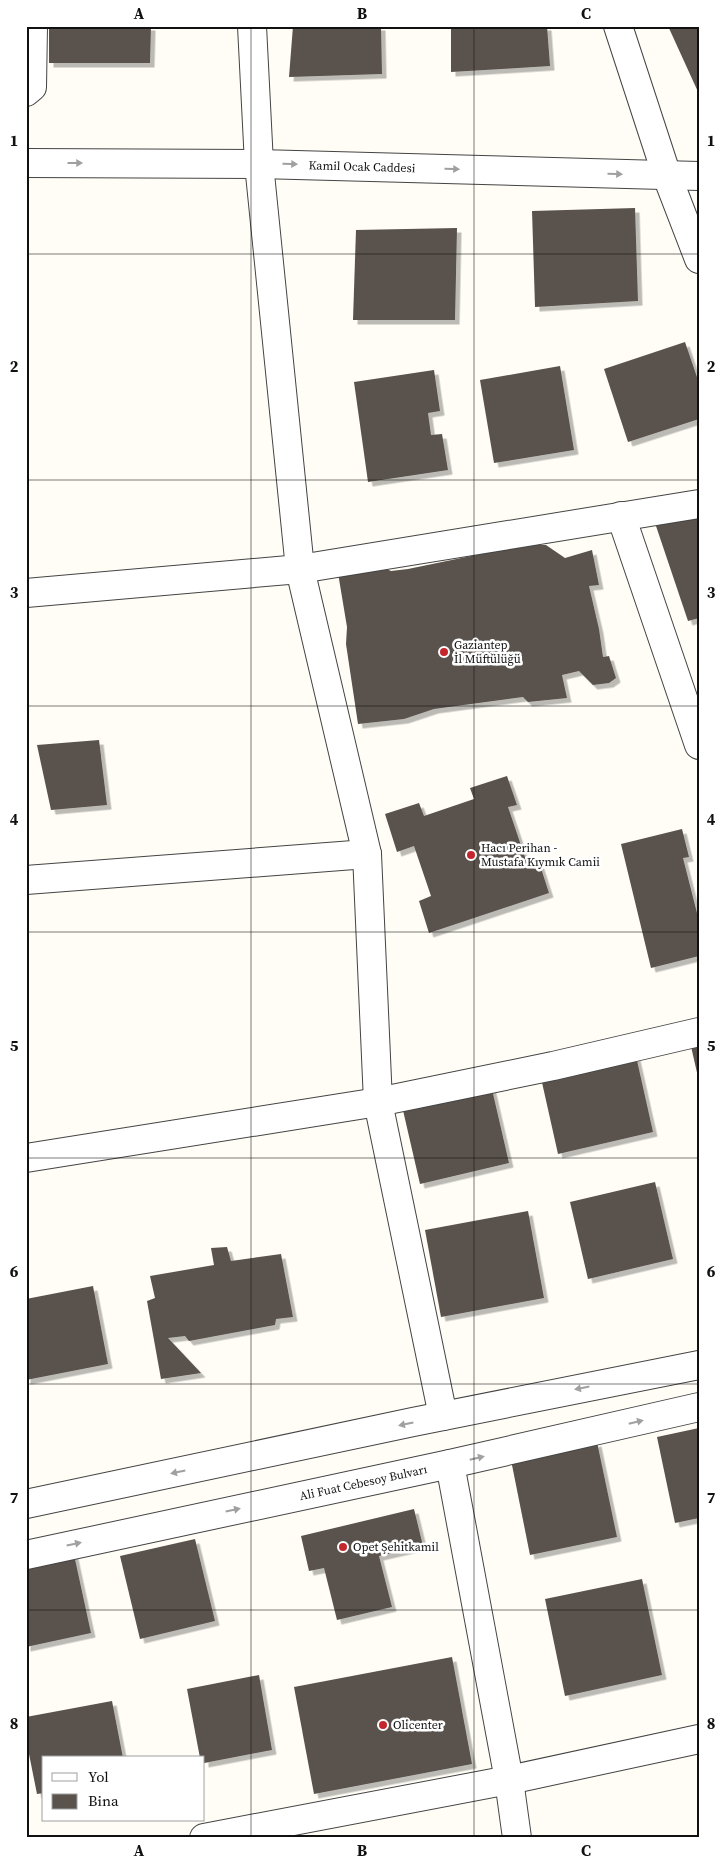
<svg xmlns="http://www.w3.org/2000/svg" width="725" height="1864" font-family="'Source Serif 4',serif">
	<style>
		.building { fill: #5a524d; filter: url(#shadow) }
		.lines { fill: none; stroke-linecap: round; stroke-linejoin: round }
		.minor-casing { stroke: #444; stroke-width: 30 }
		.minor { stroke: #fff; stroke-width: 28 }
		.oneway { fill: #a0a0a0 }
		.grid { fill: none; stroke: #111; stroke-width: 1; stroke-opacity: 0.55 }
		.poi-dot { fill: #c4262e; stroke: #fff; stroke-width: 2 }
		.labels { text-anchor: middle; stroke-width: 5; stroke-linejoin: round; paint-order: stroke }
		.street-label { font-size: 12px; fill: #111; stroke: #fff }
		.poi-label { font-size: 12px; fill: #111; stroke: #fff; text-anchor: start }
		.neatline { fill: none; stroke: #111; stroke-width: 2 }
		.grid-label { font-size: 16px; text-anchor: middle; font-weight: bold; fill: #111 }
	</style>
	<defs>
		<filter id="shadow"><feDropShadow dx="4.5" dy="4.5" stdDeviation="0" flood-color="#0004"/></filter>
	</defs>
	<rect width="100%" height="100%" fill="#fffdf5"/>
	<g class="building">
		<path d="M49,26H151L150,63H49Z"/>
		<path d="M293,26H381L382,74L289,77Z"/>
		<path d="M451,26H547L550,66L451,72Z"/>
		<path d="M668,26H699V94Z"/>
		<path d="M635,208L638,301L535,307L532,211Z"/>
		<path d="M457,228L455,320H353L356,230Z"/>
		<path d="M685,342L699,383V419L628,442L604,369Z"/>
		<path d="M560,366L574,450L494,463L480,380Z"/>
		<path d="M434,370L440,411L428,413L431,435L442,434L448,470L368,482L354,382Z"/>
		<path d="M699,512V618L688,621L656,526Z"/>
		<path d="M524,545H546L565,558L592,550L599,585L589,586L599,629L603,657L609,656L616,678L609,683L593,685L579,671L562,675L567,698L528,702L523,697L434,709L404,719L358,724L346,644L347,627L338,573L376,564L391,571L408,569Z"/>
		<path d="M99,740L107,805L51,810L37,745Z"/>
		<path d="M507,776L517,805L508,807L527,863L538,859L549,893L429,933L419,901L431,896L414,846L397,852L385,814L419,803L424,816L474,799L470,788Z"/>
		<path d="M682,829L689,857L683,858L699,921V956L651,968L621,844Z"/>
		<path d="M699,1040V1077H698L690,1042Z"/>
		<path d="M636,1056L653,1132L558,1154L541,1078Z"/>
		<path d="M491,1085L509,1163L420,1184L402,1106Z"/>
		<path d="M655,1182L673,1259L588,1279L570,1202Z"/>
		<path d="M528,1211L544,1298L441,1317L425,1230Z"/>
		<path d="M227,1247L231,1261L281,1254L293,1317L276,1319L275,1325L189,1341L185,1336L168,1338L201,1373L161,1379L147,1301L155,1298L150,1276L214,1265L211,1248Z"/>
		<path d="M93,1286L108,1364L26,1380V1299Z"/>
		<path d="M699,1428V1518L675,1523L657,1437Z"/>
		<path d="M597,1442L617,1537L530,1555L511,1460Z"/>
		<path d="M414,1509L423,1546L379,1556L392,1607L337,1620L324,1568L309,1571L301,1536Z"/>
		<path d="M195,1539L215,1621L140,1639L120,1556Z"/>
		<path d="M73,1550L91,1633L26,1647V1560Z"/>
		<path d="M642,1579L662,1675L565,1696L545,1599Z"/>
		<path d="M452,1657L472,1764L314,1794L294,1687Z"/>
		<path d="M259,1675L272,1750L204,1763V1758H200L187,1689Z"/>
		<path d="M112,1701L123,1758H44V1793L37,1794L26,1739V1717Z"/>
	</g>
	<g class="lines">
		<defs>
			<g id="minor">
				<path d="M252,26L259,164L300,569L367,854L378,1102L443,1416"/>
				<path d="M618,26L667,176L699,259"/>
				<path d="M26,92L32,87L33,26"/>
				<path id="s1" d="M26,163L259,164L699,176"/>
				<path d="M621,516L699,745"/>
				<path d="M26,593L300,569L699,504"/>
				<path d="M26,880L367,854"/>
				<path d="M26,1158L378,1102L553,1066L699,1032"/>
				<path d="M450,1464L509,1780L517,1838"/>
				<path d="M26,1504L413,1422L699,1365"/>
				<path id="s2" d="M26,1555L450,1464L699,1407"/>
				<path d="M204,1838L509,1780L699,1739"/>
			</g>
		</defs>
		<use href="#minor" class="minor-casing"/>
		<use href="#minor" class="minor"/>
	</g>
	<defs><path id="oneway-solid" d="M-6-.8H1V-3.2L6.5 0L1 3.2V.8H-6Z" transform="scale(1.25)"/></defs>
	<g class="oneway">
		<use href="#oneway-solid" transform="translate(75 163)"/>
		<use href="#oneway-solid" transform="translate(290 164) rotate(2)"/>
		<use href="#oneway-solid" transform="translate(452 169) rotate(2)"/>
		<use href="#oneway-solid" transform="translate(615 174) rotate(2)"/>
		<use href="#oneway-solid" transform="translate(582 1388) rotate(169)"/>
		<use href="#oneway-solid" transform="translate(636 1422) rotate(-13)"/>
		<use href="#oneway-solid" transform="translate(406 1424) rotate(168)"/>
		<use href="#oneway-solid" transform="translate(477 1458) rotate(-13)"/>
		<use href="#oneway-solid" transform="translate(178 1472) rotate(168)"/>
		<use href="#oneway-solid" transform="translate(233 1510) rotate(-12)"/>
		<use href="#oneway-solid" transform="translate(74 1544) rotate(-12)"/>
	</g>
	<path class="grid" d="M251,26V1838M474,26V1838M26,254H699M26,480H699M26,706H699M26,932H699M26,1158H699M26,1384H699M26,1610H699"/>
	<g class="poi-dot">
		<circle cx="444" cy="652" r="5"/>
		<circle cx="471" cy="855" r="5"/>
		<circle cx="343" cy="1547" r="5"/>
		<circle cx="383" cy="1725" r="5"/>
	</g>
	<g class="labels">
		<g class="street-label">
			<text dy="4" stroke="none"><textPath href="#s1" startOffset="336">Kamil Ocak Caddesi</textPath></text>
			<text dy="4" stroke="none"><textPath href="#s2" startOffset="345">Ali Fuat Cebesoy Bulvarı</textPath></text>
		</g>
		<g class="poi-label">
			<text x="454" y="649">Gaziantep<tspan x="454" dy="14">İl Müftülüğü</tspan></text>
			<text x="481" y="852">Hacı Perihan -<tspan x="481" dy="14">Mustafa Kıymık Camii</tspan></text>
			<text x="353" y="1551">Opet Şehitkamil</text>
			<text x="393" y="1729">Olicenter</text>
		</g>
	</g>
	<rect width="725" height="1864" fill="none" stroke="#ffffff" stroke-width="55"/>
	<rect x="42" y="1756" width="162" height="65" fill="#ffffff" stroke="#a0a0a0"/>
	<rect x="52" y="1773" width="25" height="8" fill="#ffffff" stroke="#a0a0a0"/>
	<text x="88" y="1782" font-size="15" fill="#111111">Yol</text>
	<rect x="52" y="1794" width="25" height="15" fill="#5a524d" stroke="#a0a0a0"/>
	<text x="88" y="1806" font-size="15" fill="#111111">Bina</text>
	<rect x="28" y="28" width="670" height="1808" class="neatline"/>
	<g class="grid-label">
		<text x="139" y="19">A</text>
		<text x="362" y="19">B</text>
		<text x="586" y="19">C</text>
		<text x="14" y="146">1</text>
		<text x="711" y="146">1</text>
		<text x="14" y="372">2</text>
		<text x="711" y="372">2</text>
		<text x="14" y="598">3</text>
		<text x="711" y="598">3</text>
		<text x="14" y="825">4</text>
		<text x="711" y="825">4</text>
		<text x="14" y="1051">5</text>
		<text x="711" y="1051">5</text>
		<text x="14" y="1277">6</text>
		<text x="711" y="1277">6</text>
		<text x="14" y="1503">7</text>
		<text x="711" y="1503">7</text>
		<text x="14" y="1729">8</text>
		<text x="711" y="1729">8</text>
		<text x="139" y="1856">A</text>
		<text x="362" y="1856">B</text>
		<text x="586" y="1856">C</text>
	</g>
</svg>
